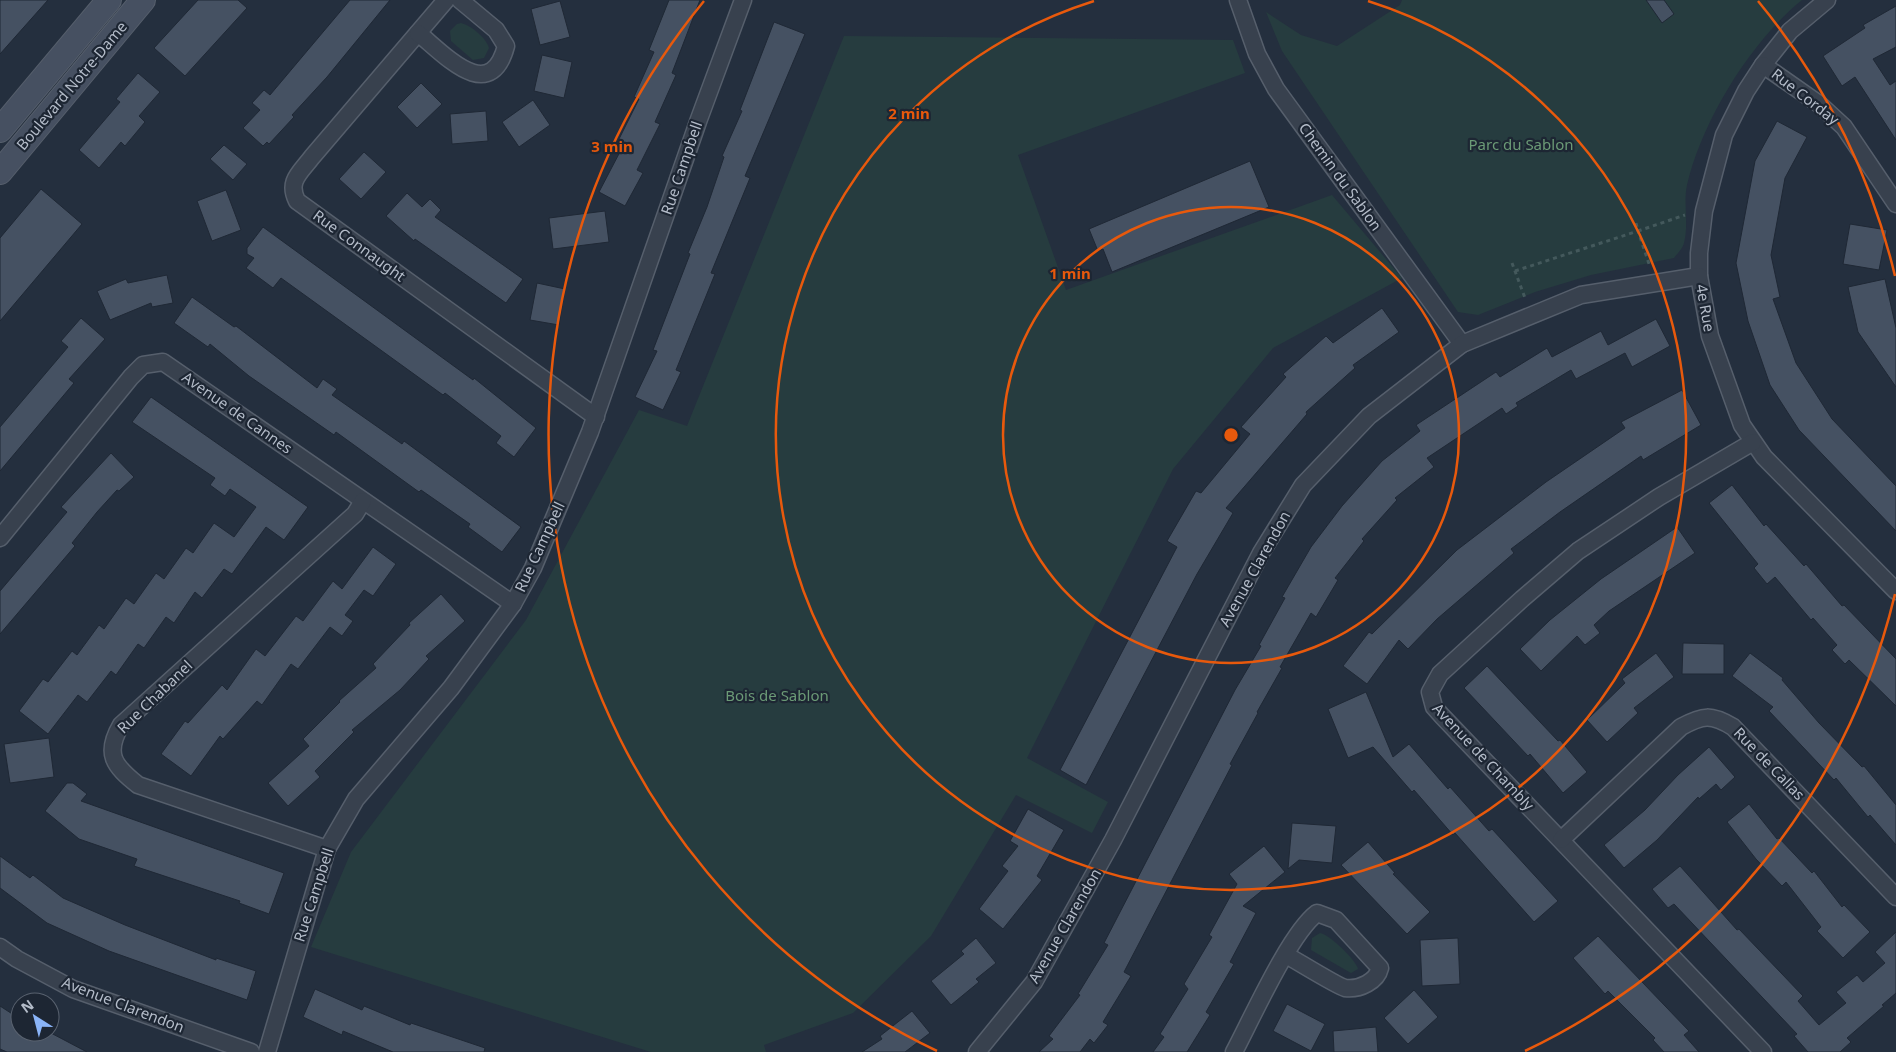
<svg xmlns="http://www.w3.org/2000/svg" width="1896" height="1052" font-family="'Noto Sans',sans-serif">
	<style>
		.green { fill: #263c3f }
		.building { fill: #455162; stroke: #1f2835 }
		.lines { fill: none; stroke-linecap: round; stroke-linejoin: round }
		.street-casing { stroke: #565f6c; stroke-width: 19 }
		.secondary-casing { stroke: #565f6c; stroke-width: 26 }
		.path { stroke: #44595c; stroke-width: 3; stroke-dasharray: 4 4; stroke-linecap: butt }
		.street { stroke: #38414e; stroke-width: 16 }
		.secondary { stroke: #465061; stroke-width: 24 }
		.ring { fill: none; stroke: #e8590c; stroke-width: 2.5 }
		.labels { text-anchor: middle; stroke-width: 4.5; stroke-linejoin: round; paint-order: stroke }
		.street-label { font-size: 15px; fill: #b4bcc9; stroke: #1d2633 }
		.park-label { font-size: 15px; fill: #6b9a76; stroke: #1d2633 }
		.centre { fill: #e8590c; stroke: #1d2633; stroke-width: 2.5 }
		.ring-label { font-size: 15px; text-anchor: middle; font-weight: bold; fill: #e8590c; stroke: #1d2633; stroke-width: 4.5; stroke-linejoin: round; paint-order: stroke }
	</style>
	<rect width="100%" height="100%" fill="#242f3e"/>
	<g class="green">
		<path d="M1402,0H1802C1750,42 1702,121 1687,185C1683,204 1689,224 1684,243C1683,248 1677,254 1674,258L1591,275L1535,292L1478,315L1458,312L1282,51L1266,12L1301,35L1337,46L1400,5Z"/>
		<path d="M461,23C472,26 486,38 489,48L484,58L473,60L451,41L450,31L457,24Z"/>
		<path d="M844,36L1233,40L1245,73L1018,155L1066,290L1332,195L1402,278L1273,348L1173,469L1027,758L1108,802L1092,833L1016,795L931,936L853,1013L764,1045L766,1052H651L311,947L351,852L526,620L639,410L687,426Z"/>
		<path d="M1320,933C1329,934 1356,960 1358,969L1351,973L1311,950L1312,938Z"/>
	</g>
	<g class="building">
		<path d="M0,0H48L0,54Z"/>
		<path d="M198,0H238L247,8L185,76L154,48Z"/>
		<path d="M350,0H390L327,77L292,115L294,117L269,144L267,142L263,146L243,128L260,110L252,103L264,90L270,95Z"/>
		<path d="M669,0H700L672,73L676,75L655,122L660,124L637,170L643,173L625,206L599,192L622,148L616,145L639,99L634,97L654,52L649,50Z"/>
		<path d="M1646,0H1664L1674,14L1662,23Z"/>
		<path d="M560,1L570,37L540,45L531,9Z"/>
		<path d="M1896,6V47L1873,59L1890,85L1896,81V140L1855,77L1842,86L1823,56L1865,28L1863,25Z"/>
		<path d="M774,22L805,34L745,176L750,178L711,273L715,274L676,370L681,372L663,410L635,397L657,351L653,350L690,254L688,253L707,207L724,157L722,156L742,111L740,110Z"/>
		<path d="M542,55L572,62L564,98L534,91Z"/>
		<path d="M138,73L160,92L139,116L145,122L125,146L121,142L99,168L79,150L120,102L116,99Z"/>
		<path d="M421,83L442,104L417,128L397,107Z"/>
		<path d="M533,100L550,125L519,147L502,122Z"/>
		<path d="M486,111L488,141L452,144L450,114Z"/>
		<path d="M1777,121L1807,137L1785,178L1771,255L1780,297L1773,299L1796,363L1832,419L1896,486V531L1799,430L1770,385L1748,321L1736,263L1755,161Z"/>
		<path d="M224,145L247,164L233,180L210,159Z"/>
		<path d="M364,152L386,172L361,199L339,179Z"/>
		<path d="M1250,161L1269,207L1112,272L1103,249L1098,251L1089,229Z"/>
		<path d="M41,189L82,224L0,321V238Z"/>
		<path d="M226,190L241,230L212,241L197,201Z"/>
		<path d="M407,193L422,207L430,199L441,210L435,217L523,279L506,303L415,239L414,241L386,216Z"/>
		<path d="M605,211L609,242L553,249L549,218Z"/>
		<path d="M1850,224L1887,230L1879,270L1843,264Z"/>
		<path d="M263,227L473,380L474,378L536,428L514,457L496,443L501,436L445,393L443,395L281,278L273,288L246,268L254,258L247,254V248Z"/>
		<path d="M167,275L173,303L152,307L151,303L110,320L97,291L126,279L128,283Z"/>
		<path d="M1885,279L1896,328V387L1858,332L1848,287Z"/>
		<path d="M537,283L565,289L559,325L530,320Z"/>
		<path d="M192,297L234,327L236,326L317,388L323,379L337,389L332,395L402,444L404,441L521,527L502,552L468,527L470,524L421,490L419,492L336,432L334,435L249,376L210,344L208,347L174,323Z"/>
		<path d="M1382,308L1399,332L1353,365L1355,368L1306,412L1307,414L1226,508L1233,513L1197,574L1086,785L1060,770L1177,547L1167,541L1196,491L1201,493L1250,434L1241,427L1286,377L1283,374L1326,336L1333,343Z"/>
		<path d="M81,318L105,339L69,379L74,383L0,471V427L68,347L61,341Z"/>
		<path d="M1656,319L1670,346L1632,367L1625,353L1576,379L1571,370L1516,403L1518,406L1506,414L1502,408L1427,458L1434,467L1395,498L1397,500L1362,539L1364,541L1335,578L1338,580L1316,617L1311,613L1280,667L1282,668L1257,712L1258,713L1230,764L1232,765L1124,972L1131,976L1103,1022L1108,1025L1094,1043L1090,1039L1080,1052H1039L1053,1039L1049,1036L1080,995L1078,994L1108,945L1104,943L1235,690L1261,646L1259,645L1285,598L1282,597L1311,547L1342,506L1382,461L1420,431L1416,425L1496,372L1500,377L1547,348L1552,357L1601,331L1608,345Z"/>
		<path d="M1682,390L1701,425L1643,460L1641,456L1560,512L1511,549L1514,553L1437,619L1408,649L1399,640L1367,684L1343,666L1369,632L1372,634L1457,550L1546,482L1625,428L1621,422Z"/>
		<path d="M151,397L308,507L284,540L266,527L232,574L224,569L202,598L195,592L174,623L166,617L144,648L138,644L116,675L111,671L87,702L78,695L48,734L19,711L43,679L48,682L72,651L77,655L99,625L104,629L126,598L134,604L156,573L164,579L186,548L193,553L214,523L234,537L256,507L230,489L225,496L210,485L215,478L132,422Z"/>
		<path d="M111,453L134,477L119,491L117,490L97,512L72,543L75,546L0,634V591L67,512L61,507Z"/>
		<path d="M1732,485L1764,526L1766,524L1804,566L1806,564L1842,606L1844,605L1896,659V706L1849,660L1845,664L1832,650L1837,645L1813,618L1811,620L1775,577L1767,584L1754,568L1758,564L1709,503Z"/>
		<path d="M1677,527L1695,553L1609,611L1594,625L1600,633L1585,645L1577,636L1541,671L1520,649L1550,620L1601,579Z"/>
		<path d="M373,547L396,564L373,596L364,590L345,615L353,621L342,636L330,627L298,669L291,664L262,705L257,701L223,739L220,736L191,776L161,754L185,721L188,723L222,685L227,690L256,649L265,656L296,616L303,621L333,581L342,589Z"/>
		<path d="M441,594L465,621L426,656L429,659L400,690L352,730L354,732L315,771L320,777L288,806L268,783L309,746L303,739L340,702L339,701L376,668L373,664L410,625L409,623Z"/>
		<path d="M1683,643L1724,644V674H1682Z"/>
		<path d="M1656,653L1674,677L1634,708L1638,713L1607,742L1587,720L1625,683L1622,679Z"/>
		<path d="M1750,653L1783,678L1782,680L1819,723L1862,767L1864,766L1896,805V845L1870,815L1868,817L1836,778L1834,780L1769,711L1773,707L1732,676Z"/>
		<path d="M1487,666L1558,741L1560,740L1587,772L1563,793L1530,754L1528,756L1464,688Z"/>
		<path d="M1366,692L1393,757L1409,744L1448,789L1450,787L1489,831L1492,829L1558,901L1534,922L1455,833L1453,835L1414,790L1412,792L1373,747L1348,758L1328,709Z"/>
		<path d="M49,738L54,777L10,783L4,744Z"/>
		<path d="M1709,747L1735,777L1721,790L1716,784L1699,799L1698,797L1657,840L1624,868L1604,845L1645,810L1678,775Z"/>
		<path d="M67,783H73L87,794L81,801L284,873L269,914L239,903L240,901L134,866L137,859L79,839L45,811Z"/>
		<path d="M1749,804L1777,839L1779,838L1812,873L1814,871L1842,907L1844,905L1870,932L1843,958L1817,931L1821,927L1786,882L1782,886L1756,859L1727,822Z"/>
		<path d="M1028,809L1064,830L1037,876L1042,880L1003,929L979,909L1008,871L1002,866L1018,846L1010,841Z"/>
		<path d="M1292,823L1336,826L1332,863L1299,860L1288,869Z"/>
		<path d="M1368,842L1395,873L1393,874L1430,912L1407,934L1341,865Z"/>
		<path d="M1264,846L1285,872L1243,906L1256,913L1230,962L1234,964L1206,1012L1210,1015L1187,1052H1153L1164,1037L1160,1034L1188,989L1184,984L1212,937L1209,935L1237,884L1229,874Z"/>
		<path d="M0,856L30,878L33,875L63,898L125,925L216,960V958L256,971L247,1000L109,951L47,923L0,888Z"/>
		<path d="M1680,866L1737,930L1739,929L1803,996L1798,1001L1819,1025L1846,1003L1836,992L1857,975L1863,982L1885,963L1875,952L1896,932V993L1882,1005L1884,1006L1847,1038L1851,1042L1840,1052H1808L1794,1036L1797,1034L1674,904L1668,908L1652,889Z"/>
		<path d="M1598,936L1689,1031L1684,1035L1699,1052H1664L1653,1040L1655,1038L1608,991L1605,994L1573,958Z"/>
		<path d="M976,938L996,963L976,979L979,982L951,1005L931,981L964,954L961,951Z"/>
		<path d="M1458,938L1460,984L1422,986L1420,940Z"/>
		<path d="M315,989L362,1010L364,1006L410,1025L411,1023L485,1048L484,1052H393L343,1031L342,1035L303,1017Z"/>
		<path d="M1414,990L1438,1017L1408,1044L1384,1018Z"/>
		<path d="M1287,1004L1325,1024L1311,1051L1273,1031Z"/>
		<path d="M0,1006L20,1019V1032H49L87,1052H7L0,1049Z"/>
		<path d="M912,1011L930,1033L905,1052H862L882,1039L880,1036Z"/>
		<path d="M1376,1027L1378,1052H1334L1333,1031Z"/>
	</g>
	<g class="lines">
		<defs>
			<g id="street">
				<path d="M446,0L312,157C300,173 287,181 297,201L596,417"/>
				<path d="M1238,0L1257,54L1276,89L1462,344"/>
				<path d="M1827,0L1790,31L1763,65L1746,91L1724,135L1704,211L1699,253V276L1710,336L1742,425L1764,457L1896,591"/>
				<path d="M418,33C444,54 490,106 506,46L496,30L460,0"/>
				<path d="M1763,65L1819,104L1844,127L1896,204"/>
				<path d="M1753,442L1659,497L1578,551L1522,599L1440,674L1430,692L1434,707L1442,716L1763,1052"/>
				<path d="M0,538L131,377L143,365L163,362L513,604"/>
				<path d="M1561,840L1681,727C1703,715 1711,714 1733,727L1896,897"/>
				<path d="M327,849L138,785C114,766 104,754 121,725L355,514L363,501"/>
				<path d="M0,947L17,959L73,989L251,1052"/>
				<path d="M267,1052L327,849L356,799L451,688L513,604L533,568L590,432L699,119L743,0"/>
				<path d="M977,1052L1034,982L1113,840L1261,553L1303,485L1369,416L1462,344L1581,295L1699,276"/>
				<path d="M1234,1052C1252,1018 1290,933 1317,913L1336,920L1380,968C1377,981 1360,990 1345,988C1337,986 1297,961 1286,955"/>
			</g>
			<g id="secondary">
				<path d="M0,130L109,0"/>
				<path d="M0,172L143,0"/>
			</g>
		</defs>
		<use href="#street" class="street-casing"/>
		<use href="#secondary" class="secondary-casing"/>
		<g class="path">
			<path d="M1636,223L1638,231L1685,215"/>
			<path d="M1512,263L1525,298"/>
			<path d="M1515,271L1638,231L1649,264"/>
		</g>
		<use href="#street" class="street"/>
		<use href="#secondary" class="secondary"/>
	</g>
	<g class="ring">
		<circle cx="1231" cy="435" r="228"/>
		<path d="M1368 1A455 455 0 1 1 1094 1"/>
		<path d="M1895 594A683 683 0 0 1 1525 1051M937 1051A683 683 0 0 1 704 1M1758 1A683 683 0 0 1 1895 276"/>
	</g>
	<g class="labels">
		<g class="street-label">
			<text transform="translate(72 86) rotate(-50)" y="5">Boulevard Notre-Dame</text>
			<text transform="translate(1805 97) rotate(38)" y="5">Rue Corday</text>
			<text transform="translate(682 168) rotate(-71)" y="5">Rue Campbell</text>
			<text transform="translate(1340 177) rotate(54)" y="5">Chemin du Sablon</text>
			<text transform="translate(359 246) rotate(36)" y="5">Rue Connaught</text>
			<text transform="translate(1705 308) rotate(80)" y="5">4e Rue</text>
			<text transform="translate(237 413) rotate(35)" y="5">Avenue de Cannes</text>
			<text transform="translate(540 547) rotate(-65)" y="5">Rue Campbell</text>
			<text transform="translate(1255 569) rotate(-61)" y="5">Avenue Clarendon</text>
			<text transform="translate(155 697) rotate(-44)" y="5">Rue Chabanel</text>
			<text transform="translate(1483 757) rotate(47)" y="5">Avenue de Chambly</text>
			<text transform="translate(1769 764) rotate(46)" y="5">Rue de Callas</text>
			<text transform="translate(314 895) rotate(-72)" y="5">Rue Campbell</text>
			<text transform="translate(1065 926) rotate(-60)" y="5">Avenue Clarendon</text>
			<text transform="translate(123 1005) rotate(21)" y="5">Avenue Clarendon</text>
		</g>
		<g class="park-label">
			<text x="1521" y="150">Parc du Sablon</text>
			<text x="777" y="701">Bois de Sablon</text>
		</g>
	</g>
	<circle cx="1231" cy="435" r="8" class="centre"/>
	<g class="ring-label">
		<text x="909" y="119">2 min</text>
		<text x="612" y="152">3 min</text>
		<text x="1070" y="279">1 min</text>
	</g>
	<g transform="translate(35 1017) rotate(324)"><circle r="24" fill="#1d2633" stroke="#59626f"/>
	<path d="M0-4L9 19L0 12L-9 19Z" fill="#8ab4f8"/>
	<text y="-8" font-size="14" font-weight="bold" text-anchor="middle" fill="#b4bcc9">N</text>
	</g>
</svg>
